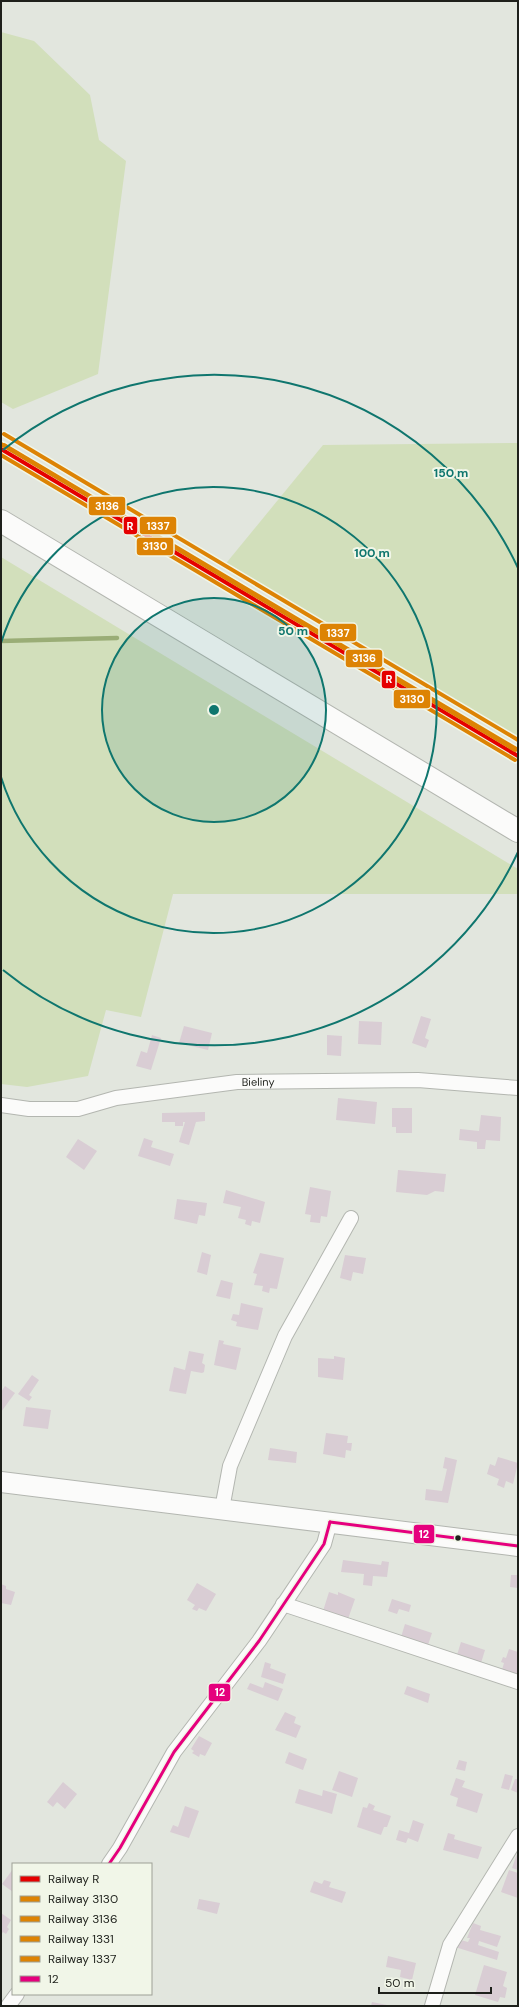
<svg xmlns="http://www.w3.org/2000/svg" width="519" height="2007" font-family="'DM Sans',sans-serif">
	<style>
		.green { fill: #d2dfbb }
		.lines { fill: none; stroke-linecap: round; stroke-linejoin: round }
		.stream { stroke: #9aad76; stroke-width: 4.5 }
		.building { fill: #d9cdd4 }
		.minor-casing { stroke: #b3b6b0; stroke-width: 16 }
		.secondary-casing { stroke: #b3b6b0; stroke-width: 22 }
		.primary-casing { stroke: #b3b6b0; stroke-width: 24 }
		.minor { stroke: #fbfbfa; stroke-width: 14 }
		.secondary { stroke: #fbfbfa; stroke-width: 20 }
		.primary { stroke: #fbfbfa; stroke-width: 22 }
		.bus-1-casing { stroke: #f1f6e8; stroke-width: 6 }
		.bus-1 { stroke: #e5007d; stroke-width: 3 }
		.rail-1-casing { stroke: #f1f6e8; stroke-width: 7 }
		.rail-2-casing { stroke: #f1f6e8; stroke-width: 7 }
		.rail-3-casing { stroke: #f1f6e8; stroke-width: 7 }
		.rail-4-casing { stroke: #f1f6e8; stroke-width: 7 }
		.rail-5-casing { stroke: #f1f6e8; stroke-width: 7 }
		.rail-1 { stroke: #e50000; stroke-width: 4 }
		.rail-2 { stroke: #dd8304; stroke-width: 4 }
		.rail-3 { stroke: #dd8304; stroke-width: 4 }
		.rail-4 { stroke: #dd8304; stroke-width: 4 }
		.rail-5 { stroke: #dd8304; stroke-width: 4 }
		.ring { fill: none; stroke: #0f766e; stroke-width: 2 }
		.bus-dot { fill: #1e201b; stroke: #f1f6e8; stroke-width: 1.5 }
		.labels { text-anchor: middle; stroke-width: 4; stroke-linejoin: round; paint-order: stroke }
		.street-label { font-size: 11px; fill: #1e201b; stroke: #f1f6e8 }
		.centre { fill: #0f766e; stroke: #f1f6e8; stroke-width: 2 }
		.ring-label { font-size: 12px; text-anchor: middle; font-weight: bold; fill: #0f766e; stroke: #f1f6e8; stroke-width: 4; stroke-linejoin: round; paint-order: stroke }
		.line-badge { stroke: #f1f6e8; stroke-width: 1.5 }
		.badge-label { font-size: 11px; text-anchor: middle; font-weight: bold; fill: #fff }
	</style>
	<rect width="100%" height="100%" fill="#e2e6de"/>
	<g class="green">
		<path d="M1,32L34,41L90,95L99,140L126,161L98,374L13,409L1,402Z"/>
		<path d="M518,443V737L223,567L323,445Z"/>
		<path d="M1,557L518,869V894H173L141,1017L106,1010L88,1076L27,1087L1,1084Z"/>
	</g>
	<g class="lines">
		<path class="stream" d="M1,641L117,638"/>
	</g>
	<g class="building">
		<path d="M421,1016L431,1019L425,1038L429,1040L426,1048L412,1043Z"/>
		<path d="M359,1021L382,1022L381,1045L358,1044Z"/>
		<path d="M184,1026L212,1033L208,1050L179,1043Z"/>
		<path d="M152,1035L161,1038L151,1070L136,1066L141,1051L147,1053Z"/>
		<path d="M327,1035L342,1036L341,1056L327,1055Z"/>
		<path d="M338,1098L377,1102L375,1124L336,1120Z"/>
		<path d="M392,1108H412V1133H396V1127H392Z"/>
		<path d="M205,1112V1121L196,1122L189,1145L179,1142L185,1122H183V1126H175V1122H162V1113Z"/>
		<path d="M481,1115L501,1117L500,1141L486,1140L485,1149H477V1142L459,1140L460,1129L479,1131Z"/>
		<path d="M144,1138L153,1141L151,1147L174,1154L170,1166L138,1156Z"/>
		<path d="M78,1139L97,1151L84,1170L66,1157Z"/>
		<path d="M398,1170L446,1174L444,1192L435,1191L427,1195L396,1192Z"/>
		<path d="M310,1187L331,1191L327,1217L321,1216L320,1223L310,1222L311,1215L305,1214Z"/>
		<path d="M226,1190L265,1202L260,1223L252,1221L251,1226L245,1224L246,1220L238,1218L241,1207L223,1203Z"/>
		<path d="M177,1199L207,1203L205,1216L199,1215L197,1224L174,1219Z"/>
		<path d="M202,1252L211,1255L207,1275L197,1272Z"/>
		<path d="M260,1253L284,1258L277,1289L270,1288L269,1293L262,1291L263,1286L254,1285L257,1274L253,1273Z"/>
		<path d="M345,1255L366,1258L363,1274L353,1272L351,1281L340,1278Z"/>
		<path d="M221,1280L233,1283L230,1299L216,1296Z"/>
		<path d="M241,1303L263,1308L258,1330L236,1326L237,1322L231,1320L233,1314L239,1315Z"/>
		<path d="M219,1340L224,1341L223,1344L241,1348L236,1370L214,1365Z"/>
		<path d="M189,1351L204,1354L202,1363L205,1365L204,1372L202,1373L191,1371L186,1394L169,1391L174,1367L185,1370Z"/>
		<path d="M334,1356L345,1358L343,1380L318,1377V1358L334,1359Z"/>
		<path d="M32,1375L39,1380L29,1395L32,1397L29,1401L18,1394Z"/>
		<path d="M5,1386L15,1393L1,1412V1392Z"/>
		<path d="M26,1407L51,1410L48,1429L23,1426Z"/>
		<path d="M326,1433L348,1436L347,1443H352L351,1451L346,1450L345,1458L323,1454Z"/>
		<path d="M270,1448L297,1452L296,1463L268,1460Z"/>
		<path d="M445,1457L457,1460L448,1503L425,1500L426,1489L442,1491L447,1469L443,1468Z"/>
		<path d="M498,1457L518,1463L513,1484L506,1481L504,1488L497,1485L499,1479L487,1474L490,1464L495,1466Z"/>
		<path d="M343,1560L381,1565L382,1561L389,1562L387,1577L373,1576L372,1586L363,1585L364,1574L341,1572Z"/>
		<path d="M511,1575H518V1588L510,1587Z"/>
		<path d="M197,1583L216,1594L206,1611L199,1608L197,1611L192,1609L195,1605L187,1600Z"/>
		<path d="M1,1584L6,1586V1589L15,1592L11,1605L1,1603Z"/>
		<path d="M329,1592L338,1595V1592L355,1599L348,1619L323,1611Z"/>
		<path d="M392,1599L411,1605L409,1612L399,1609L397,1614L388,1611Z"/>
		<path d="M405,1624L432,1633L428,1645L401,1637Z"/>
		<path d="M461,1642L485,1650L481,1663L457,1655Z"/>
		<path d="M509,1649L518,1652V1675L502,1670L504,1663L501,1662L503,1657L506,1658Z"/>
		<path d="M265,1662L271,1664L270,1668L286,1674L283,1684L261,1677Z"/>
		<path d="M265,1682L283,1689L278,1701L247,1689L250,1683L263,1688Z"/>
		<path d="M407,1686L430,1694L428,1703L404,1694Z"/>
		<path d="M285,1712L296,1717L294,1723L301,1726L296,1738L275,1730Z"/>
		<path d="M199,1736L212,1743L205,1756L200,1754L199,1757L192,1753L194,1751L191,1749Z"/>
		<path d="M289,1752L307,1759L303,1770L285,1763Z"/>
		<path d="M459,1760L467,1762L465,1771L456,1769Z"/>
		<path d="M339,1771L358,1778L352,1797L332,1790Z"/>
		<path d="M505,1774L513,1776L509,1790L501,1788Z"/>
		<path d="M456,1778L465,1781L462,1787L483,1794L477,1813L456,1806L458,1798L450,1795Z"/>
		<path d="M515,1779H518V1793L511,1790Z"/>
		<path d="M63,1782L77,1794L65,1809L57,1802L53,1807L47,1802Z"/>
		<path d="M299,1789L322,1796L323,1790L337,1794L332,1814L295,1803Z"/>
		<path d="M369,1803L375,1806L373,1810L391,1816L387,1827H384L381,1835L357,1827L363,1807L367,1808Z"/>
		<path d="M185,1806L199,1811L189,1838L170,1832L173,1825L178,1827Z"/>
		<path d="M413,1820L424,1824L418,1842L408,1838L406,1843L396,1840L399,1830L409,1833Z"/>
		<path d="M448,1833L455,1835L454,1839L482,1847L478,1859L443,1850Z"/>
		<path d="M518,1851V1870L512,1868Z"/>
		<path d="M13,1869V1892L2,1884Z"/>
		<path d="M509,1870L518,1873V1898L501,1892Z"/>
		<path d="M324,1880L331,1882L329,1887L346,1892L342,1903L310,1892L314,1881L322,1884Z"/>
		<path d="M199,1899L220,1903L217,1914L197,1909Z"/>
		<path d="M1,1913L11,1920L7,1927L9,1929L6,1934L3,1932L1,1935Z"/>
		<path d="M473,1923L481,1926L480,1930L501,1936L497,1947L479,1941L478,1945L499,1952L497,1960L455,1947L457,1939L468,1942L470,1938H467Z"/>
		<path d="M388,1956L416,1963L412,1980L400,1977L401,1970L386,1967Z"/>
		<path d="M484,1965L507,1972L503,1986L507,1988L505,1998L500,1997L498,2002L475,1995Z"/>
		<path d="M372,2002L387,2005V2006H371Z"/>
	</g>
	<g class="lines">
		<defs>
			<g id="minor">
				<path id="s1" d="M1,1105L29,1109H78L116,1098L237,1082L418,1080L518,1088"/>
				<path d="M222,1509L230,1466L285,1336L351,1218"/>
				<path d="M283,1604L518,1682"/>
				<path d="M109,1864L120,1848L174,1752L259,1641L324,1544L330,1522"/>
				<path d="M8,2006L17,1994"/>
				<path d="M432,2006L450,1945L518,1836"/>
			</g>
			<path id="secondary" d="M1,1482L518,1546"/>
			<path id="primary" d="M1,521L518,831"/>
		</defs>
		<use href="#minor" class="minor-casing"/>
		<use href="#secondary" class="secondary-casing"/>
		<use href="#primary" class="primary-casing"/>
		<use href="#minor" class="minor"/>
		<use href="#secondary" class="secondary"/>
		<use href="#primary" class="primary"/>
		<defs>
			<g id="bus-1">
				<path d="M330,1522L518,1546"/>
				<path d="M109,1864L120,1848L174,1752L259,1641L324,1544L330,1522"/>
			</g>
		</defs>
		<use href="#bus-1" class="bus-1-casing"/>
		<use href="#bus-1" class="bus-1"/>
		<defs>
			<path id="rail-1" d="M1,449L518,756"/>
			<path id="rail-2" d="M1,455L515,760"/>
			<path id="rail-3" d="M4,445L518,750"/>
			<path id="rail-4" d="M1,444L515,750"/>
			<path id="rail-5" d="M4,434L518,740"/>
		</defs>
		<use href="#rail-1" class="rail-1-casing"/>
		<use href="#rail-2" class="rail-2-casing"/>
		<use href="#rail-3" class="rail-3-casing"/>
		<use href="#rail-4" class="rail-4-casing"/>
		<use href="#rail-5" class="rail-5-casing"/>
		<use href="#rail-1" class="rail-1"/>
		<use href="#rail-2" class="rail-2"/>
		<use href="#rail-3" class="rail-3"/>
		<use href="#rail-4" class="rail-4"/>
		<use href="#rail-5" class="rail-5"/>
	</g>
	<circle cx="214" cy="710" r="112" fill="#0f766e" fill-opacity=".12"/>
	<g class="ring">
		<circle cx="214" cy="710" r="112"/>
		<path d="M1 643A223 223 0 1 1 1 777"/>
		<path d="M518 852A335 335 0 0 1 3 970M3 450A335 335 0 0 1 518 568"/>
	</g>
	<circle class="bus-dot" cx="458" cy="1538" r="3.5"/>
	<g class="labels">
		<g class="street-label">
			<text dy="4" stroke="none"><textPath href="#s1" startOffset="260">Bieliny</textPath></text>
		</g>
	</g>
	<circle cx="214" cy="710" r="6" class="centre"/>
	<g class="ring-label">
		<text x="451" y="477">150 m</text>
		<text x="372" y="557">100 m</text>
		<text x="293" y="635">50 m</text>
	</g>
	<g class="line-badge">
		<rect x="88" y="496" width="38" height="20" rx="4" fill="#dd8304"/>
		<rect x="123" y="516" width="15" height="19" rx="4" fill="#e50000"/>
		<rect x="139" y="516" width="38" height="19" rx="4" fill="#dd8304"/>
		<rect x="136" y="537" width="38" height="19" rx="4" fill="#dd8304"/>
		<rect x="319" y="623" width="38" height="19" rx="4" fill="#dd8304"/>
		<rect x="345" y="649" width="38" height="19" rx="4" fill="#dd8304"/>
		<rect x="381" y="670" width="15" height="19" rx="4" fill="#e50000"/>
		<rect x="393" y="689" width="38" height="20" rx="4" fill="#dd8304"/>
		<rect x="413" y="1524" width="22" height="20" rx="4" fill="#e5007d"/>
		<rect x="208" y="1683" width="23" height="19" rx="4" fill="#e5007d"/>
	</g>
	<g class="badge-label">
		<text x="107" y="510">3136</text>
		<text x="130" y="530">R</text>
		<text x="158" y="530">1337</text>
		<text x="155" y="550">3130</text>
		<text x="338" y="637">1337</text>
		<text x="364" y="662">3136</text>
		<text x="389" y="683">R</text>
		<text x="412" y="703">3130</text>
		<text x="424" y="1538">12</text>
		<text x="220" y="1696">12</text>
	</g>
	<rect width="519" height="2007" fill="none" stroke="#1e201b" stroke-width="4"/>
	<rect x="12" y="1863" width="140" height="132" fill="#f1f6e8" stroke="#9da096"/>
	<rect x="20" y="1876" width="20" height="6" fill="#e50000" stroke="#9da096"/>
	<text x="48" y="1883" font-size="12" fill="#1e201b">Railway R</text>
	<rect x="20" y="1896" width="20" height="6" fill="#dd8304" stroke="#9da096"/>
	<text x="48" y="1903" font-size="12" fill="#1e201b">Railway 3130</text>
	<rect x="20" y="1916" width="20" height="6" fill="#dd8304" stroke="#9da096"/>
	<text x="48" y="1923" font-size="12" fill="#1e201b">Railway 3136</text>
	<rect x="20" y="1936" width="20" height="6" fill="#dd8304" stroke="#9da096"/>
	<text x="48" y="1943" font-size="12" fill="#1e201b">Railway 1331</text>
	<rect x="20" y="1956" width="20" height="6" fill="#dd8304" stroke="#9da096"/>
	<text x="48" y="1963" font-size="12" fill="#1e201b">Railway 1337</text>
	<rect x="20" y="1976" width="20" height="6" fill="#e5007d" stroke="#9da096"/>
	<text x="48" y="1983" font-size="12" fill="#1e201b">12</text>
	<path d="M379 1987v6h112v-6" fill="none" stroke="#1e201b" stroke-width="2"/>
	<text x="385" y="1987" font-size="12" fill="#1e201b" stroke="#f1f6e8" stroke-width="3" paint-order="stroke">50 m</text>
</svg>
